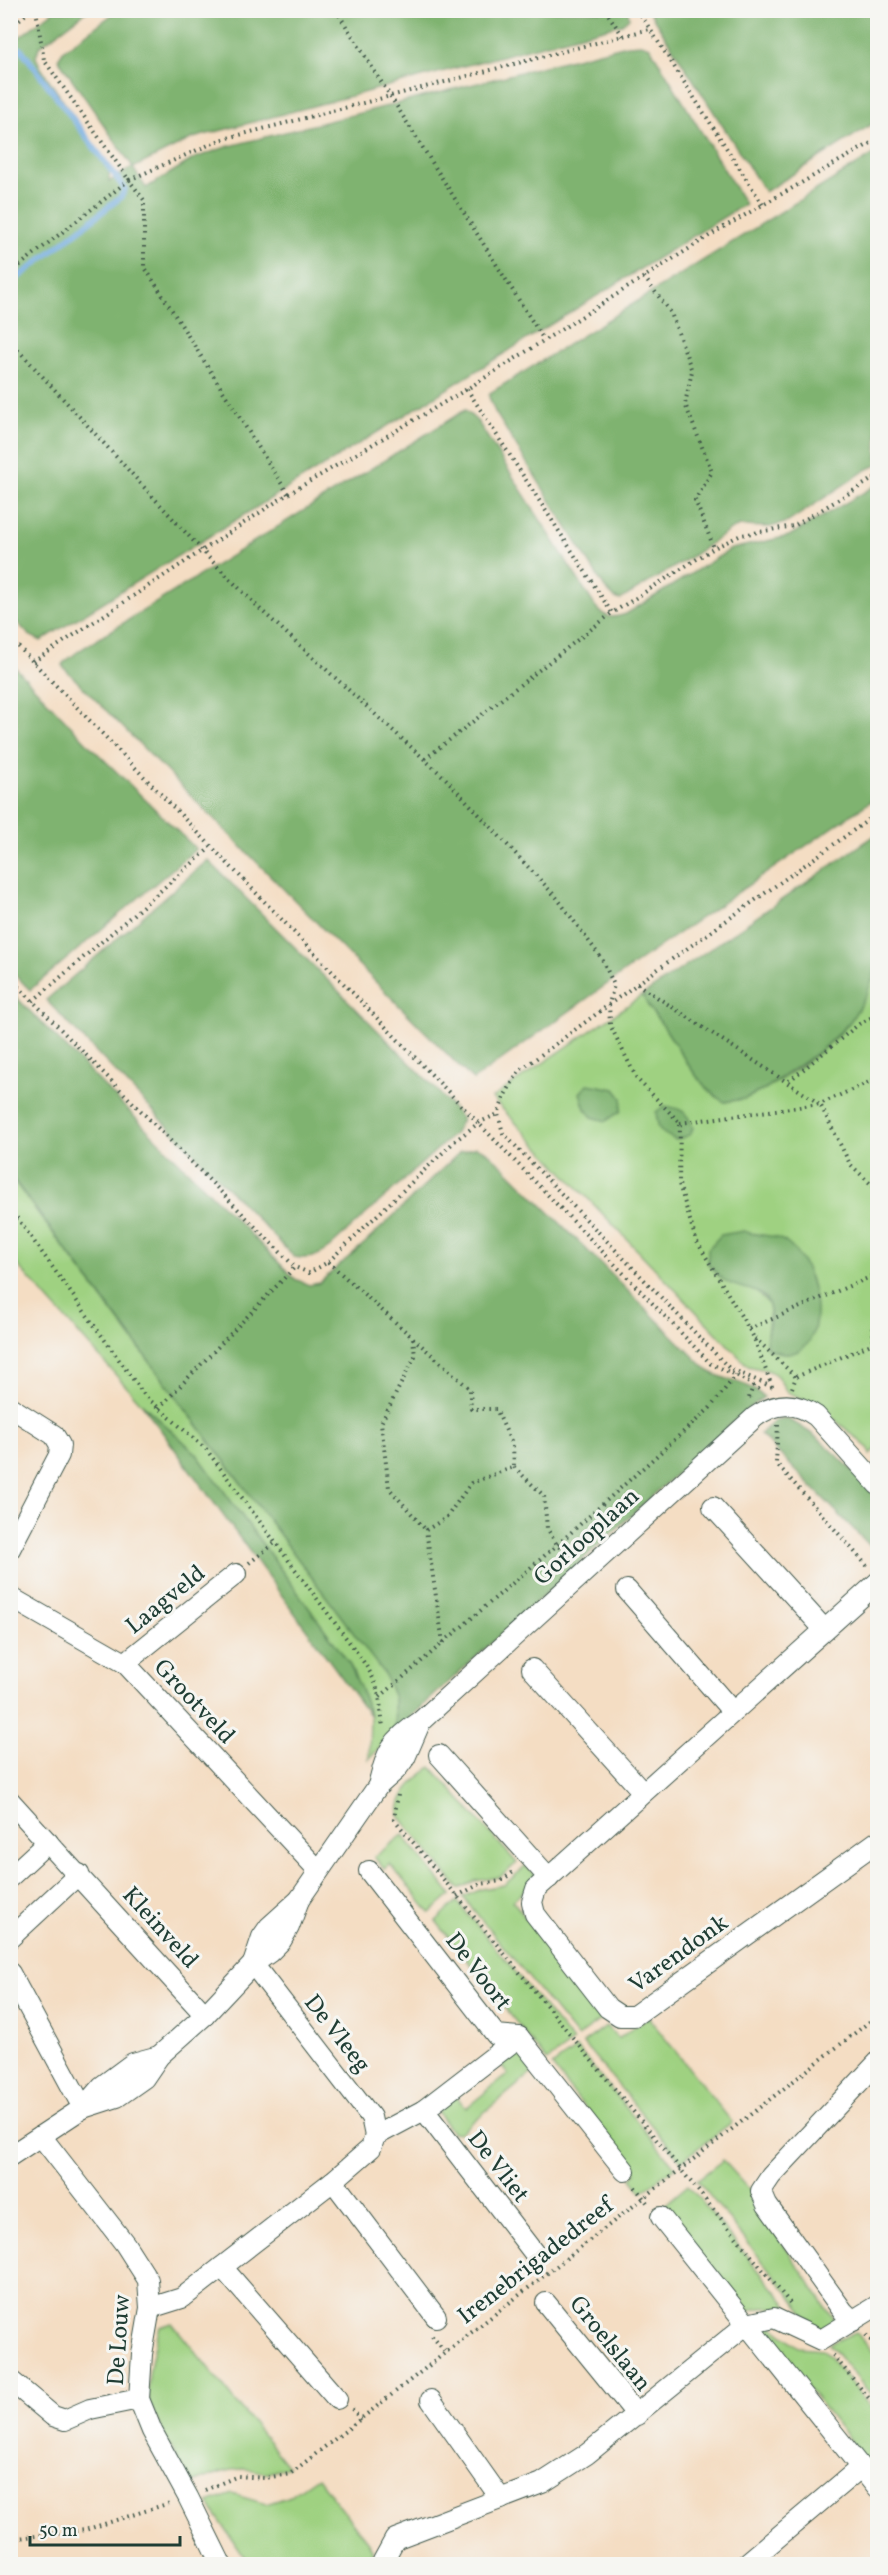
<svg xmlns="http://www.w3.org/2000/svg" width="888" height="2575" font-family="Vollkorn,serif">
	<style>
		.green { fill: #9fd181; stroke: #5f875a; stroke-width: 1.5; fill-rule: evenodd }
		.forest { fill: #7fb36f; stroke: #4f7852; stroke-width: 1.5 }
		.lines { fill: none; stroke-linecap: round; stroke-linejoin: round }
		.stream { stroke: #6faadf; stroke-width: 6 }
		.minor-casing { stroke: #3f5549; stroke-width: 22 }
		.path { stroke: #3f5549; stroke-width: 4; stroke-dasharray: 1.5 4.5; stroke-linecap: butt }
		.minor { stroke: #fff; stroke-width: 20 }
		.labels { text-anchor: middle; stroke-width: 6; stroke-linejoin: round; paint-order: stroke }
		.street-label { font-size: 24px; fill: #1f3d34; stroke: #f6f6f2 }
	</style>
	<rect width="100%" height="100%" fill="#f6f6f2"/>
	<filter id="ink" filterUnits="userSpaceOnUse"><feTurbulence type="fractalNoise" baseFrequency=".0167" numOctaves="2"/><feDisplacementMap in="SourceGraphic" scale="12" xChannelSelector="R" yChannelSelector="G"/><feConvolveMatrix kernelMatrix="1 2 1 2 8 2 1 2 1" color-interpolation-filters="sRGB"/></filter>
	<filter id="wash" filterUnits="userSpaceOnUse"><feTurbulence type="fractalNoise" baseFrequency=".008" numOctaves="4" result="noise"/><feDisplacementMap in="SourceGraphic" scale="24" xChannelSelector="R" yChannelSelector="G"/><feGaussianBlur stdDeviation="1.35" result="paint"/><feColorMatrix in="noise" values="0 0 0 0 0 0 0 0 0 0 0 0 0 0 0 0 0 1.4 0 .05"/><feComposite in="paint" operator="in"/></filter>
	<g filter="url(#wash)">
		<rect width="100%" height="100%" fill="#f4ddc3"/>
		<g class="green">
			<path d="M877,967V1448L870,1455L869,1449L819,1406L787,1392L777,1376L770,1371L748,1366L492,1098L643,995C647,1009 658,1017 666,1030C683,1056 697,1084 724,1102C731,1101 740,1100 747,1098C777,1085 832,1047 850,1021C862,1004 870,986 877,967ZM744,1231L810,1277C817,1303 820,1323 804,1346L767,1334L770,1310L768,1303L752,1288Z"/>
			<path d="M10,1176L385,1675L394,1698L395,1731L369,1759L370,1716L360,1687L349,1663L196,1453L141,1403L11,1258Z"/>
			<path d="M431,1767L517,1863L500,1877L475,1881L459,1889L399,1816C398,1793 415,1781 431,1767Z"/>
			<path d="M403,1835L451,1895L430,1913L390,1864L384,1869L374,1857Z"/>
			<path d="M526,1866L538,1877L513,1901L602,2019L577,2037L463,1897L482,1889L504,1885Z"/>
			<path d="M457,1901L573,2042L547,2061L436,1921Z"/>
			<path d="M648,2017L732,2122L681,2161L583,2043L606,2026L618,2039Z"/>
			<path d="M515,2047L537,2069L459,2133L452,2132L438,2113L439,2108L455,2095L466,2108L508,2074L498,2060Z"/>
			<path d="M577,2048L675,2167L641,2192L631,2179L636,2173L552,2066Z"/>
			<path d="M723,2160L751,2191L753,2199L837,2324L822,2331L817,2329L697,2180Z"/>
			<path d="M688,2185L807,2329C782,2309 778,2302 745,2312L661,2208Z"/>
			<path d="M172,2323L288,2466C261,2478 267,2470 243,2469C226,2469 208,2477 193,2483C180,2463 149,2414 148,2391C148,2369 154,2348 160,2327Z"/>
			<path d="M758,2326H772L799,2347L823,2349L877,2415V2449L866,2460Z"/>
			<path d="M856,2332L877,2358V2402L829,2344Z"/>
			<path d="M317,2477L373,2549L374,2564H249L208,2503L232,2494L266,2504L288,2497Z"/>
		</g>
		<g class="forest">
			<path d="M54,11H87L39,47L36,57L41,68L109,169V182L133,167L58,59L64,50L117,11H628L629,18L622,24L193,138L133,168L146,188L195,158L226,147L627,45L642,44L650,47L745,204L41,641L29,635L11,616L10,44Z"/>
			<path d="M649,11H877V121L765,192Z"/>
			<path d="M877,152V465L866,470L788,522L770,527L740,526L732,529L689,558L620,600L615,598L605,588L495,412L489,397L490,393Z"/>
			<path d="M465,410L478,422L595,606C605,618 611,619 626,614L731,549L789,536L878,484L877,797L673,937L473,1080L63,667V663L80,650Z"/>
			<path d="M11,663L87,743L196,849L30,990L11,971Z"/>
			<path d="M877,834V967L866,996L850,1022L821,1050L763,1090L744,1099L724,1102C697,1084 683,1056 666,1030C658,1017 647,1009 643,995Z"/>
			<path d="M208,860L438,1091L462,1119L455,1133L329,1248C316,1257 309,1260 294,1257L46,1000Z"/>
			<path d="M11,992L295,1279L309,1285L319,1283L366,1242L460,1152L476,1147L487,1152L505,1168L707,1370C728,1383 744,1379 764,1397L742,1414L395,1731L394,1698L385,1675L11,1176Z"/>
			<path d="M588,1084L615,1089L622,1098L621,1111L606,1121L592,1117L585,1109L580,1093Z"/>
			<path d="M664,1106C681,1108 687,1111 693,1128L690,1135L676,1140C658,1132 658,1130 656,1112Z"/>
			<path d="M744,1231C758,1237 775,1233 788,1244C826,1275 831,1377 767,1348C763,1335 773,1323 770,1310C767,1286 740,1291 725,1281C719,1277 713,1270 708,1264V1249L721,1235Z"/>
			<path d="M141,1403L196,1453L349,1663L360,1687L370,1716Z"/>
			<path d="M785,1418C822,1435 850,1468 877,1498V1553L760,1434L776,1420Z"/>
		</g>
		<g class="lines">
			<path class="stream" d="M10,284L121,197L125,189L21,49"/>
		</g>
	</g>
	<g filter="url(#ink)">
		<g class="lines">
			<defs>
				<g id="minor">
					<path d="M10,1407L54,1435L60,1445L59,1455L10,1549"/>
					<path d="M713,1507L824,1629"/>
					<path d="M878,1582L536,1889L532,1902L535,1914L608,2008L620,2016H634L878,1841"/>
					<path d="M627,1590L732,1711"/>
					<path d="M10,1597L125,1663L318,1870"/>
					<path d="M125,1663L236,1574"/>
					<path d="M532,1669L643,1792"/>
					<path d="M439,1755L549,1878"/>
					<path d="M378,1786C386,1752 391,1740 421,1721L755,1417C776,1402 795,1401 816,1416L878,1485"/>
					<path d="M10,1801L205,2015"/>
					<path d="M369,1871L496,2035L519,2037L625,2171"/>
					<path d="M10,1877L48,1842"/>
					<path d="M10,1938L79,1874"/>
					<path d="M253,1964L262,1937L269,1927L299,1900L378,1786L396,1770L405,1758L421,1721"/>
					<path d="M253,1964L371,2117L375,2136"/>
					<path d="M10,1973L83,2108"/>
					<path d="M83,2108L117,2097L144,2078L159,2056L205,2015L253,1964L270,1952L281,1941L289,1927L299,1900"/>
					<path d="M424,2110L534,2253"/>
					<path d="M41,2136L125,2244L148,2280L150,2308L142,2354L139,2399L152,2431L188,2497L221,2564"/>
					<path d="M10,2156L83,2108L102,2086L133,2063L159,2056"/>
					<path d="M333,2181L436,2317"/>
					<path d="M661,2217L878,2489"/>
					<path d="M222,2267L337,2399"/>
					<path d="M546,2303L637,2415"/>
					<path d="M150,2308L182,2298L333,2181L371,2148L375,2136L424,2110L519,2037"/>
					<path d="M853,2321L843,2311L767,2205L761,2191L771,2176L878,2062"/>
					<path d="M10,2380L53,2416L65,2420L90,2409L139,2399"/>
					<path d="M431,2400L501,2499"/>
					<path d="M384,2564L383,2561L395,2539L542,2483L587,2454L747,2324L774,2318L821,2340L878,2305"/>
					<path d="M746,2564L860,2468"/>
				</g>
			</defs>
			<use href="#minor" class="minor-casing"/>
			<g class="path">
				<path d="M36,10L44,60L129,180L220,140L650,29L763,205"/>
				<path d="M336,10L544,340"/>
				<path d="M605,10L623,36"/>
				<path d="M638,10L650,29"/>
				<path d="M10,27L31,10"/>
				<path d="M10,273L129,180L144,200V266L288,494"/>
				<path d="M644,277L671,313L692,371L685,404L712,472L695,500L714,548"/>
				<path d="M10,341L209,558L260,609L446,779L557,898L602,959L614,985L609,1004L610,1025L637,1079L680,1123L679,1184L696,1240L753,1336L773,1389"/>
				<path d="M467,389L612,613L714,548L741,535L794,526L878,476"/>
				<path d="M10,638L711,1364L736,1375L762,1391"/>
				<path d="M33,662L288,494L467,389L717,231L878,139"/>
				<path d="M425,759L612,613"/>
				<path d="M10,978L295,1267L309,1273L328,1262L456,1140L480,1122L498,1114"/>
				<path d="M637,984L820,1104L878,1078"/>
				<path d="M33,1001L210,848"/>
				<path d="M789,1081L859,1024L878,1014"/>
				<path d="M680,1123L820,1104L850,1164L878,1191"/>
				<path d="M10,1208L145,1396L206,1449L355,1650C378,1681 379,1689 383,1728"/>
				<path d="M328,1262L470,1389L471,1409H496L513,1446L514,1467L471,1483L446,1518L426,1530L443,1643"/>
				<path d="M749,1329L868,1278L878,1272"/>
				<path d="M413,1338L415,1356L381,1423L389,1488L426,1530"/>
				<path d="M755,1338L796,1377"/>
				<path d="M873,1341V1320L878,1314"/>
				<path d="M772,1387L729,1368L503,1133L498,1114L505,1095L519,1071L637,984L878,813"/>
				<path d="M792,1388L796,1377L878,1341"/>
				<path d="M749,1398L754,1383"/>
				<path d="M159,1408L295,1267"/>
				<path d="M778,1425L776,1463L869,1568"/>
				<path d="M514,1467L544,1496L547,1528L557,1545L571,1558"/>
				<path d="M249,1563L275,1543"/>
				<path d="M380,1697L557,1545L710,1408L736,1375"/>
				<path d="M398,1795L394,1819L790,2303"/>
				<path d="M457,1896L480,1884L501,1881L516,1870"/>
				<path d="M635,2187L649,2205"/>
				<path d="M866,2335L878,2349"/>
				<path d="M432,2336L446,2353"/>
				<path d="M833,2355L878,2409"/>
				<path d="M352,2409L361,2420"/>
				<path d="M205,2490L238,2476L265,2478L290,2474L878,2015"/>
				<path d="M10,2539L85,2530L170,2503"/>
			</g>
			<use href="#minor" class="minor"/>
		</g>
	</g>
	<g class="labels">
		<g class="street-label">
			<text transform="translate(586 1536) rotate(-42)" y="8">Gorlooplaan</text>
			<text transform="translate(165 1599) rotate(-39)" y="8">Laagveld</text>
			<text transform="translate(195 1701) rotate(47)" y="8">Grootveld</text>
			<text transform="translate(161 1927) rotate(48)" y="8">Kleinveld</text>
			<text transform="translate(678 1953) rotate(-36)" y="8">Varendonk</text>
			<text transform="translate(479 1971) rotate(52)" y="8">De Voort</text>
			<text transform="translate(338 2033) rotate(52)" y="8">De Vleeg</text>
			<text transform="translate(499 2166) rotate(52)" y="8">De Vliet</text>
			<text transform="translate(535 2260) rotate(-38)" y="8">Irenebrigadedreef</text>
			<text transform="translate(118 2340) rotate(-86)" y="8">De Louw</text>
			<text transform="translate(611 2343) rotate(51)" y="8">Groelslaan</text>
		</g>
	</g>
	<rect width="888" height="2575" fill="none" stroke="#f6f6f2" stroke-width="36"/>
	<path d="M30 2536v9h150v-9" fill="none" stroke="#1f3d34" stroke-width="3"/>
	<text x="39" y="2536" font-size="18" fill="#1f3d34" stroke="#f6f6f2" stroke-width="4.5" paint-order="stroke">50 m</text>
</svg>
